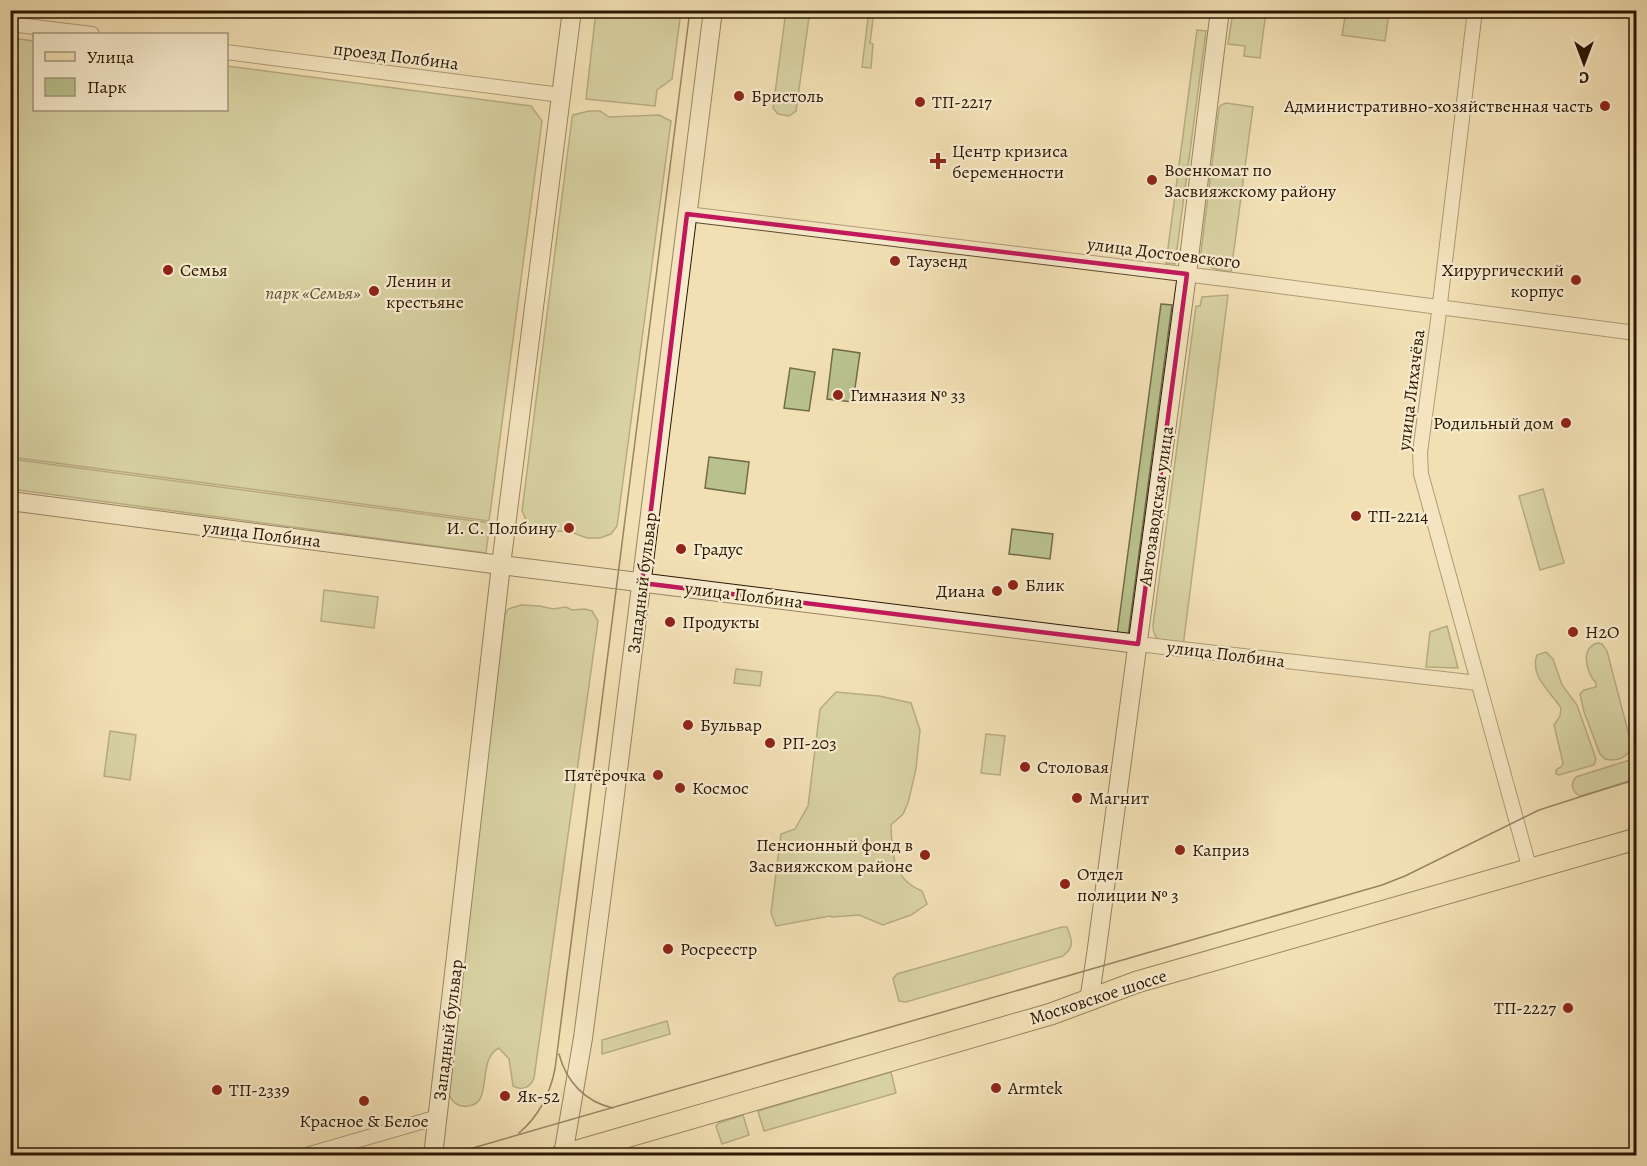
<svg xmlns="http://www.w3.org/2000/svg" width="1647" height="1166" font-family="Alegreya,serif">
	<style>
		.green { fill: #b9c28e; stroke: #726c48; stroke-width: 1.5 }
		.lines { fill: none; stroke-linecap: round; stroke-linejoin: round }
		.street-casing { stroke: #5c482e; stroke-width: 16 }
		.secondary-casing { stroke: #2a1601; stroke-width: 20 }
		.primary-casing { stroke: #2a1601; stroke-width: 23 }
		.street { stroke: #f7ebce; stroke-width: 14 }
		.secondary { stroke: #f7ebce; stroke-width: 18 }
		.primary { stroke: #f2e0b4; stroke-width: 21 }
		.tram { stroke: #2a1601; stroke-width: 1.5 }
		.marked { fill: none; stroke: #c2185b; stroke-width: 4.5; stroke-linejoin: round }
		.poi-dot { fill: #8f2418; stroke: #f7ebce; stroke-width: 2 }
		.labels { text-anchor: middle; stroke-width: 4.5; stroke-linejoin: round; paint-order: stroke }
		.street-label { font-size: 18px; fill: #2a1601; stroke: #f7ebce }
		.poi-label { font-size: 18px; fill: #2a1601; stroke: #f7ebce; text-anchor: start }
		.park-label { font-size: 18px; font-style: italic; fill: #5c5232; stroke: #f7ebce }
	</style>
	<rect width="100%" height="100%" fill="#f2e0b4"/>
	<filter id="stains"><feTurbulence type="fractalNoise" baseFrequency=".00333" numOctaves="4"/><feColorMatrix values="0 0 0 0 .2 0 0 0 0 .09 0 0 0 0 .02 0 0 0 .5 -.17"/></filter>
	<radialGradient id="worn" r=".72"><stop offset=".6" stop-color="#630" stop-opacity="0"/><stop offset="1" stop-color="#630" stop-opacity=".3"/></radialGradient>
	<g class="green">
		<path d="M869,10L874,11L870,43L873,44L871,68L862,67Z"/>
		<path d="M1374,10L1389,12L1385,41L1342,35L1346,11Z"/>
		<path d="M596,11H681L672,79L657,90L655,106L586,99Z"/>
		<path d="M786,11H807L809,17L796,111L789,116L778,114L773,108Z"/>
		<path d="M1233,11H1266L1260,58L1244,56L1245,46L1228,44Z"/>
		<path d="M1197,30L1206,31L1175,264L1166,263Z"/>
		<path d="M11,38L34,41V110H226L227,66L531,106L542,121L489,521L11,457L10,382L16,340L10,339Z"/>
		<path d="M1226,103L1253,107L1231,272C1217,270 1203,268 1201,252L1219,108L1221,105Z"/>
		<path d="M589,111H600L609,117L659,115L671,121L617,526L611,534L600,538H587L568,531L541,532L529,526L522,511L572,118L573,115Z"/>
		<path d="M1228,295L1183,646C1167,643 1153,645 1153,625L1196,306H1200L1202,297Z"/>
		<path d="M1161,304L1172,305L1128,636L1117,635Z"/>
		<path d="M833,349L860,353L853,402L827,399Z"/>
		<path d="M790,368L815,372L809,411L784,408Z"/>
		<path d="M709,457L749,462L745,494L705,488Z"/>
		<path d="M11,459L490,523L486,553L11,489Z"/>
		<path d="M1543,489L1564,563L1540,570L1519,496Z"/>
		<path d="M1012,529L1053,534L1050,559L1009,554Z"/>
		<path d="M324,590L378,597L374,628L321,621Z"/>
		<path d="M521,605L540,606L553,609L566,607L572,610L585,609L592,611L598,621L534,1078C530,1088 522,1091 513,1086L509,1059L499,1048C481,1057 488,1084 480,1099C475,1107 461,1109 454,1102C451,1100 449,1093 447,1090L505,615L508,609Z"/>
		<path d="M1447,626L1458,668L1426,667L1430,632Z"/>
		<path d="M1598,643L1602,644L1607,651L1631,743C1631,757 1618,762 1605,759L1600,754L1584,712L1580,694L1584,690L1596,687V683C1587,673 1579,648 1598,643Z"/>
		<path d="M1546,652L1553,659L1562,685L1577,705L1596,759L1594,765L1559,775L1556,774V770L1562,766L1563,763L1554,725L1560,716L1561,708C1551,692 1529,676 1537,655Z"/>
		<path d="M736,669L762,672L760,686L734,683Z"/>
		<path d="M836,692L879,696L911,703L920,730L916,769L908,803L903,814L891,825C892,853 892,879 922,891L927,904L911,915L883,925L859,915L832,917L830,916L776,926L771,913L781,834L795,829L808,806L820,709Z"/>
		<path d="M110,731L136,735L130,780L104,776Z"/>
		<path d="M986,734L1005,736L1000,775L981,773Z"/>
		<path d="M1636,758V780L1580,796C1572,792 1570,784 1576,777Z"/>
		<path d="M1062,927H1067C1072,940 1075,947 1063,956L906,1002L899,1001L893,979L897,974Z"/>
		<path d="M667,1021L670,1034L602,1054V1040Z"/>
		<path d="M891,1072L896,1093L764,1131L758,1111Z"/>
		<path d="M743,1115L749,1135L722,1144L716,1126L719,1123Z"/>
	</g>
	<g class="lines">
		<defs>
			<g id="street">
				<path d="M1475,10L1438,320L1420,452L1421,474L1530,870"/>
				<path d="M10,24L92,34"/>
				<path d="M226,52L561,95"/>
				<path d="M687,214L1233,280L1636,333"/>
				<path d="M1138,644L1478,683"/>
				<path d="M303,1156L438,1117"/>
			</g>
			<g id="secondary">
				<path d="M10,501L501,565L1138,644"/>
				<path d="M1089,1001L1096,955L1187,274L1220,10"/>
				<path d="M563,1155L583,1038L614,802L713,10"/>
				<path d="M433,1156L501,565L572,10"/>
			</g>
			<path id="primary" d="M560,1156L1051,1014L1137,982L1636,839"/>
		</defs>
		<use href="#street" class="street-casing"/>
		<use href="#secondary" class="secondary-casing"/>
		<use href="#primary" class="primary-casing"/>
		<use href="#street" class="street"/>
		<use href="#secondary" class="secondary"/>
		<use href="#primary" class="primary"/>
		<g class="tram">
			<path d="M559,1054C566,1081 585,1102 613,1108"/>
			<path d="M519,1133C539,1116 550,1094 555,1069L690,10"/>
			<path d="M445,1156L1382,885L1405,876L1539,810L1636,779"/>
		</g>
	</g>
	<path d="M0 0H1647V1166H0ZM687,214L1187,274L1138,644L642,583Z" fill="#f2e0b4" fill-opacity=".55" fill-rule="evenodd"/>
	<path class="marked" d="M687,214L1187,274L1138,644L642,583Z"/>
	<g class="poi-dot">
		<circle cx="739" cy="96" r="6"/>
		<circle cx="920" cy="102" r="6"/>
		<circle cx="1605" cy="106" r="6"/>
		<path d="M935 152h6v6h6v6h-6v6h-6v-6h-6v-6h6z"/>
		<circle cx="1152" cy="180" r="6"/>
		<circle cx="895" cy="261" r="6"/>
		<circle cx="168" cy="270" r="6"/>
		<circle cx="1576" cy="280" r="6"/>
		<circle cx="374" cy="291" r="6"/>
		<circle cx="838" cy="395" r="6"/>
		<circle cx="1566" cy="423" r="6"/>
		<circle cx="1356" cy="516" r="6"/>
		<circle cx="569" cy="528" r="6"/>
		<circle cx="681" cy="549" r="6"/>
		<circle cx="1013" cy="585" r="6"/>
		<circle cx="997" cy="591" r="6"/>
		<circle cx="670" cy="622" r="6"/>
		<circle cx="1573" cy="632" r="6"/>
		<circle cx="688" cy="725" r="6"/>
		<circle cx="770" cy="743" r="6"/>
		<circle cx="1025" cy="767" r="6"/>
		<circle cx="658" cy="775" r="6"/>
		<circle cx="680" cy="788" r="6"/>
		<circle cx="1077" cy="798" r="6"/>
		<circle cx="1180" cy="850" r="6"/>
		<circle cx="925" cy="855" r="6"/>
		<circle cx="1065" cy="884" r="6"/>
		<circle cx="668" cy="949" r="6"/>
		<circle cx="1568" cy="1008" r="6"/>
		<circle cx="996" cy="1088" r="6"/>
		<circle cx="217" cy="1090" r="6"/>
		<circle cx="505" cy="1096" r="6"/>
		<circle cx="364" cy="1101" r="6"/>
	</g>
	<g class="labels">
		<g class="street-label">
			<text transform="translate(396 56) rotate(7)" y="6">проезд Полбина</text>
			<text transform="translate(1164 253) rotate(7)" y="6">улица Достоевского</text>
			<text transform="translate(1411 390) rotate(-83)" y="6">улица Лихачёва</text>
			<text transform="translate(1156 506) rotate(-82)" y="6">Автозаводская улица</text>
			<text transform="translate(262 534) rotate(7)" y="6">улица Полбина</text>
			<text transform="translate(642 583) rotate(-83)" y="6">Западный бульвар</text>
			<text transform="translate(744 595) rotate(7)" y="6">улица Полбина</text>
			<text transform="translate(1226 654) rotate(7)" y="6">улица Полбина</text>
			<text transform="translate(1098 997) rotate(-18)" y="6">Московское шоссе</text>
			<text transform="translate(448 1030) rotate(-83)" y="6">Западный бульвар</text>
		</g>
		<g class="poi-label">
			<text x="751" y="102">Бристоль</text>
			<text x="932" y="108">ТП-2217</text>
			<text x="1593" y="112" text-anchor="end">Административно-хозяйственная часть</text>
			<text x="952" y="157">Центр кризиса<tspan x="952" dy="21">беременности</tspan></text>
			<text x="1164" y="176">Военкомат по<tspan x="1164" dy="21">Засвияжскому району</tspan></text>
			<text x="907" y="267">Таузенд</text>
			<text x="180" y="276">Семья</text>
			<text x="1564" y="276" text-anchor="end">Хирургический<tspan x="1564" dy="21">корпус</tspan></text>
			<text x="386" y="287">Ленин и<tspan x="386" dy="21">крестьяне</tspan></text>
			<text x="850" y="401">Гимназия № 33</text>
			<text x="1554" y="429" text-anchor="end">Родильный дом</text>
			<text x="1368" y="522">ТП-2214</text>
			<text x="557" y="534" text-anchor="end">И. С. Полбину</text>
			<text x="693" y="555">Градус</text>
			<text x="1025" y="591">Блик</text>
			<text x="985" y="597" text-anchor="end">Диана</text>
			<text x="682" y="628">Продукты</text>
			<text x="1585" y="638">H2O</text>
			<text x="700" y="731">Бульвар</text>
			<text x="782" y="749">РП-203</text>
			<text x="1037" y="773">Столовая</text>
			<text x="646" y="781" text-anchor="end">Пятёрочка</text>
			<text x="692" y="794">Космос</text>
			<text x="1089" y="804">Магнит</text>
			<text x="913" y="851" text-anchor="end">Пенсионный фонд в<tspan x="913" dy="21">Засвияжском районе</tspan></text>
			<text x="1192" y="856">Каприз</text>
			<text x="1077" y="880">Отдел<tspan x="1077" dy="21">полиции № 3</tspan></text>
			<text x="680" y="955">Росреестр</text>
			<text x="1556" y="1014" text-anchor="end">ТП-2227</text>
			<text x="1008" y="1094">Armtek</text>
			<text x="229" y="1096">ТП-2339</text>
			<text x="517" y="1102">Як-52</text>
			<text x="364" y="1127" text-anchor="middle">Красное &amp; Белое</text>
		</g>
		<g class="park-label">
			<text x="313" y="299">парк «Семья»</text>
		</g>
	</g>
	<rect width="1647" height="1166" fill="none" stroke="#f2e0b4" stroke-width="36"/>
	<rect x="12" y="12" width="1623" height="1142" fill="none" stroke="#2a1601" stroke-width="3"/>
	<rect x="18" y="18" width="1611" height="1130" fill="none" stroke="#2a1601" stroke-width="1.5"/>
	<rect x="33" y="33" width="195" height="78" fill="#f7ebce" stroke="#a5967c" stroke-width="1.5"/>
	<rect x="45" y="52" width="30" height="9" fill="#f2e0b4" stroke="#a5967c" stroke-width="1.5"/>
	<text x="87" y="63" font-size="18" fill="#2a1601">Улица</text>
	<rect x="45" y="78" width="30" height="18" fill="#b9c28e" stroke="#a5967c" stroke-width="1.5"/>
	<text x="87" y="93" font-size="18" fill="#2a1601">Парк</text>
	<g transform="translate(1584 63) rotate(180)" stroke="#f7ebce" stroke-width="4.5" paint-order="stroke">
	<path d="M0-4.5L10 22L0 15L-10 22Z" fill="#2a1601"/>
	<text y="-9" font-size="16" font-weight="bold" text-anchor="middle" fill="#2a1601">С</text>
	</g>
	<rect width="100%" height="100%" filter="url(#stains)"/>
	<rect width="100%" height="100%" fill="url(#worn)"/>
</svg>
